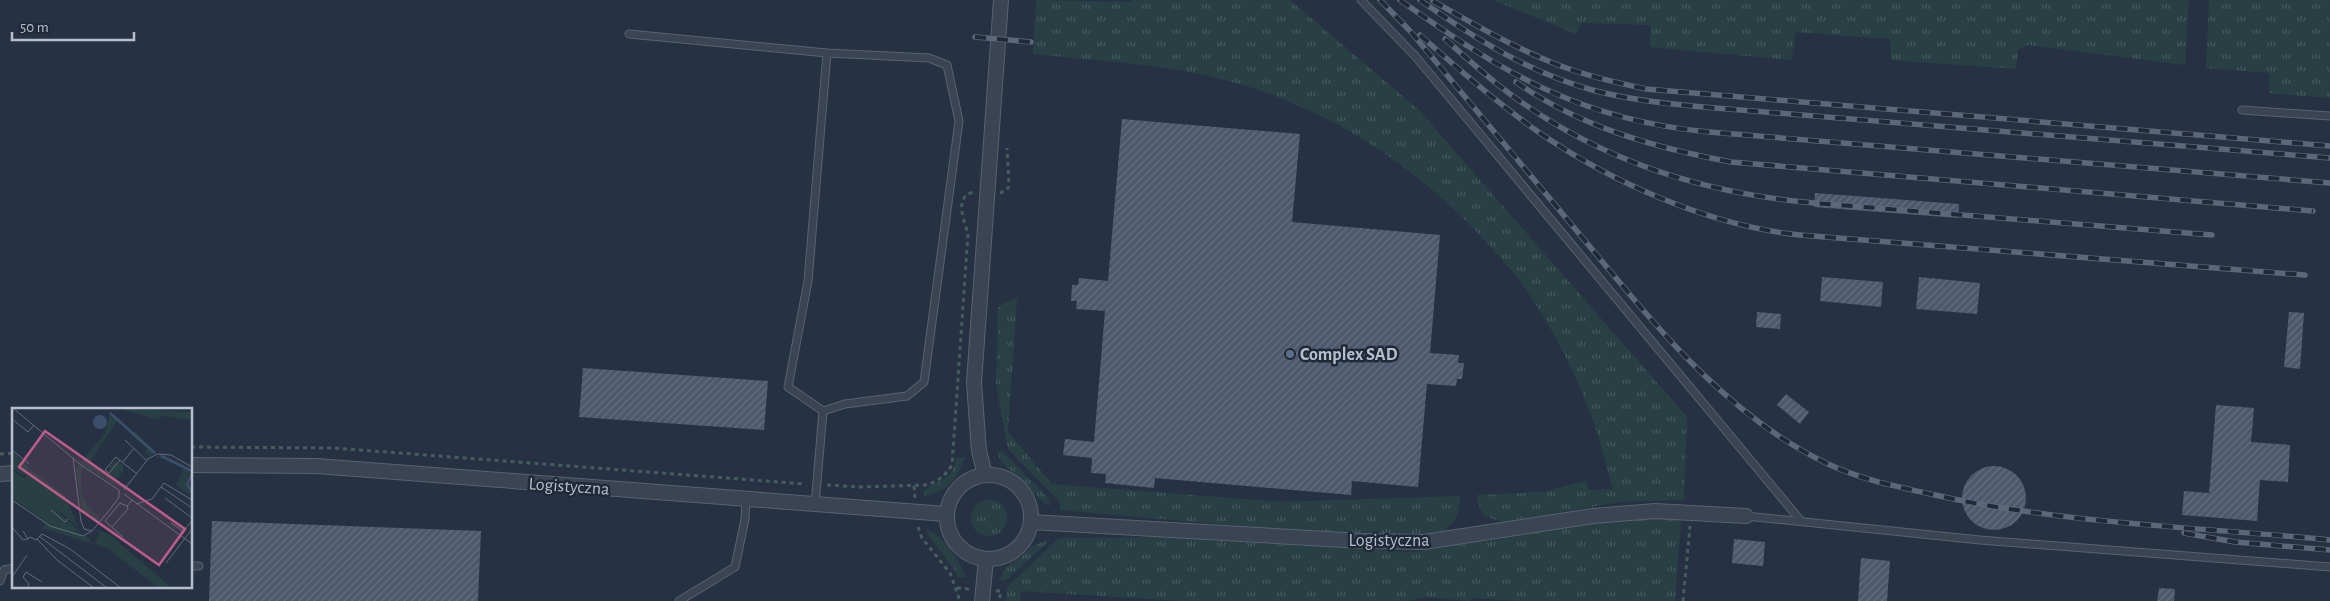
<svg xmlns="http://www.w3.org/2000/svg" width="2330" height="601" font-family="'Alegreya Sans',sans-serif">
	<style>
		.grass { fill: url(#grass-tufts) }
		.building { fill: url(#building-hatch) }
		.lines { fill: none; stroke-linecap: round; stroke-linejoin: round }
		.lane-casing { stroke: #596270; stroke-width: 9 }
		.street-casing { stroke: #596270; stroke-width: 16 }
		.path { stroke: #465d60; stroke-width: 3; stroke-dasharray: 4 4; stroke-linecap: butt }
		.lane { stroke: #3a4452; stroke-width: 7 }
		.street { stroke: #3a4452; stroke-width: 14 }
		.rail-casing { stroke: #5c6879; stroke-width: 5.5 }
		.rail { stroke: #1f2938; stroke-width: 4; stroke-dasharray: 11; stroke-linecap: butt }
		.service-dot { fill: #5c6f8a; stroke: #1f2938; stroke-width: 2 }
		.labels { text-anchor: middle; stroke-width: 5; stroke-linejoin: round; paint-order: stroke }
		.poi-label { font-size: 18px; font-weight: bold; fill: #b8bfcc; stroke: #1f2938; text-anchor: start }
		.street-label { font-size: 18px; fill: #b8bfcc; stroke: #1f2938 }
		.inset-river { fill: none; stroke: #3b4f6b; stroke-width: 2.5 }
		.inset-road { fill: none; stroke: #606a7a; stroke-width: 1 }
		.view { fill: #be5b88; fill-opacity: 0.15; stroke: #be5b88; stroke-width: 2.5 }
		.inset-edge { fill: none; stroke: #b8bfcc; stroke-width: 2.5 }
	</style>
	<defs>
		<pattern id="grass-tufts" width="24" height="20" patternUnits="userSpaceOnUse" patternTransform="scale(1.25)"><rect width="24" height="20" fill="#284044"/><path d="M3 7l-1-3M5 7V3M7 7l1-3M15 17l-1-3M17 17v-4M19 17l1-3" fill="none" stroke="#455a5e"/></pattern>
		<pattern id="building-hatch" width="6" height="6" patternUnits="userSpaceOnUse" patternTransform="scale(1.25)"><rect width="6" height="6" fill="#4c596c"/><path d="M-1 1l2-2M0 6l6-6M5 7l2-2" fill="none" stroke="#646f80"/></pattern>
	</defs>
	<rect width="100%" height="100%" fill="#263243"/>
	<g class="grass">
		<path d="M1036,0L1132,2V0H1290L1419,110L1687,417L1684,500L1619,502L1505,522C1486,518 1480,516 1477,495L1543,492L1586,481L1589,490L1613,489C1605,461 1598,430 1586,402C1571,364 1550,325 1527,291C1519,278 1507,266 1497,254C1429,175 1337,111 1236,83C1169,64 1101,61 1033,54Z"/>
		<path d="M1493,0H2189L2185,65L2029,45L2018,49L2016,69L1891,60L1890,39L1796,32L1791,60L1650,47L1651,25L1582,23L1576,34Z"/>
		<path d="M2209,0H2330V98L2269,93V73L2206,68Z"/>
		<path d="M1017,298L1008,432L1052,484L1280,502L1460,496C1460,509 1457,521 1446,529C1429,541 1349,533 1325,532C1237,526 1149,518 1060,510V502L1008,449L996,385L998,308L1007,301Z"/>
		<path d="M1002,451L1049,499L1050,506C1038,500 1033,491 1023,482C1013,471 1002,467 997,452Z"/>
		<path d="M956,458H964C959,479 946,492 925,496L924,491C938,480 954,480 956,458Z"/>
		<circle cx="989" cy="518" r="18"/>
		<path d="M1621,518L1681,519L1675,601H1521L1474,598L1469,601L1426,597L1407,601H1183L1021,591L1020,601H1005L1008,586L1059,538L1155,537L1409,552L1495,540Z"/>
		<path d="M926,529C944,536 960,561 966,578L958,577L954,569L928,535Z"/>
		<path d="M1047,540V543L1005,581L999,580L1006,567L1021,557L1031,547Z"/>
	</g>
	<g class="building">
		<path d="M1122,119L1300,134L1292,222L1440,235L1430,353L1459,355L1458,363H1464L1462,379H1457L1456,386L1427,384L1418,487L1352,481L1351,495L1155,478L1154,488L1105,483L1106,474L1091,473L1092,458L1063,455L1065,439L1094,442L1105,311L1076,309L1077,301H1071L1072,285H1078L1079,278L1108,281Z"/>
		<path d="M1815,193L1959,204L1958,218L1814,207Z"/>
		<path d="M1822,277L1883,282L1881,307L1820,301Z"/>
		<path d="M1919,277L1980,283L1977,314L1916,309Z"/>
		<path d="M1757,312L1781,314L1780,329L1756,327Z"/>
		<path d="M2289,312L2304,313L2300,369L2284,367Z"/>
		<path d="M583,368L768,381L764,430L579,417Z"/>
		<path d="M1786,394L1809,412L1800,424L1777,405Z"/>
		<path d="M2216,405L2254,408L2251,442L2290,445L2288,482L2260,480L2257,521L2182,515L2184,491L2209,493Z"/>
		<circle cx="1994" cy="498" r="32"/>
		<path d="M212,521L481,531L478,601H209Z"/>
		<path d="M1734,539L1765,542L1763,566L1732,563Z"/>
		<path d="M1861,558L1890,561L1887,601H1858Z"/>
		<path d="M2159,588L2175,589L2174,601H2157Z"/>
	</g>
	<g class="lines">
		<defs>
			<g id="lane">
				<path d="M1361,0L1416,57L1801,521"/>
				<path d="M629,34L827,53L929,58L947,65L959,121L924,382L907,396L845,404L823,411L815,505"/>
				<path d="M2242,110L2330,116"/>
				<path d="M823,411L788,387L808,281L827,53"/>
				<path d="M1746,516L1980,540L2330,567"/>
				<path d="M191,566H199"/>
				<path d="M0,581L4,570L14,568"/>
				<path d="M679,601L735,567L745,519L746,499"/>
			</g>
			<g id="street">
				<path d="M191,465L316,466L946,514"/>
				<path d="M0,474L14,473"/>
				<circle cx="989" cy="517" r="42"/>
				<path d="M985,475L979,451L974,383L1001,0"/>
				<path d="M1031,522L1362,541L1424,542L1593,516L1655,511L1746,516"/>
				<path d="M982,601L986,559"/>
			</g>
		</defs>
		<use href="#lane" class="lane-casing"/>
		<use href="#street" class="street-casing"/>
		<g class="path">
			<path d="M1000,193L1007,190L1009,186L1007,148"/>
			<path d="M191,447L334,448L805,484"/>
			<path d="M0,454L14,453"/>
			<path d="M827,485L861,487L925,485C938,482 945,476 952,465L968,234C965,222 956,205 967,194L974,192"/>
			<path d="M914,486L915,498"/>
			<path d="M918,527L922,538L950,573L960,601"/>
			<path d="M957,588L970,589"/>
			<path d="M996,591H1001L999,601"/>
			<path d="M1683,601L1690,526"/>
		</g>
		<use href="#lane" class="lane"/>
		<use href="#street" class="street"/>
		<defs>
			<g id="rail">
				<path d="M1380,0L1411,32C1466,98 1521,164 1576,230C1649,317 1722,414 1828,464C1862,480 1899,487 1935,495C2064,524 2199,527 2330,540"/>
				<path d="M1400,0C1503,73 1580,120 1709,132L2330,183"/>
				<path d="M1420,0C1474,38 1531,74 1596,91C1635,101 1676,105 1716,108L2330,158"/>
				<path d="M1433,1C1472,23 1511,46 1553,63C1583,75 1614,82 1646,89L2330,146"/>
				<path d="M1420,35C1458,69 1496,102 1537,131C1610,182 1710,226 1800,235L2305,275"/>
				<path d="M975,37L1031,42"/>
				<path d="M1445,39C1471,62 1497,86 1527,106C1613,165 1711,194 1814,203L2212,235"/>
				<path d="M1516,82C1580,127 1656,148 1731,162L2313,211"/>
				<path d="M2184,533L2235,542L2330,550"/>
			</g>
		</defs>
		<use href="#rail" class="rail-casing"/>
		<use href="#rail" class="rail"/>
	</g>
	<circle class="service-dot" cx="1290" cy="354" r="5"/>
	<g class="labels">
		<g class="poi-label">
			<text x="1300" y="360">Complex SAD</text>
		</g>
		<g class="street-label">
			<text transform="translate(569 486) rotate(4)" y="6">Logistyczna</text>
			<text x="1389" y="546">Logistyczna</text>
		</g>
	</g>
	<g transform="translate(12 408)">
		<rect width="180" height="180" fill="#263243"/>
		<path d="M105,0L180,4V12L151,8L144,11ZM98,6L126,27L143,45L133,51L138,45L133,47L135,41L105,13L78,54L96,67L99,61L96,59L106,52L104,55L111,56V63L103,73L111,78L121,70L111,81L68,55L93,25ZM0,44L18,60L12,67L0,61ZM147,47L178,61L174,77L180,82V87L164,78L172,60L148,49L142,51ZM67,56L75,63L71,60L69,66V84L75,97L88,110L84,115L70,104L64,61ZM19,61L54,89L68,125L73,126H68L62,115L33,93L61,117L67,126L70,128H74L81,136L30,120L35,115L0,90V63L12,70ZM86,122L97,126L160,180H147L95,140L87,138L83,134L88,126L84,123Z" fill="#284044"/>
		<path d="M81 14a7 7 0 1 1 14 0a7 7 0 1 1-14 0Z" fill="#3b4f6b"/>
		<path class="inset-river" d="M98,5L143,45M149,48L180,63M180,65L175,77L180,82"/>
		<path class="inset-road" d="M1,0L69,57L107,82M0,11L16,24L22,17M113,32L135,53M0,42L17,56M61,50L69,113L72,121L80,123M108,52L97,65L93,62L104,49L125,66M111,54L122,40M149,79L180,100M112,82L136,51L145,46L159,47L180,59M112,86L180,136M153,90L180,110M0,92L38,118L71,128L80,123L100,99L107,89V82M124,96L140,91L152,75L180,92M39,102L53,114L56,111M159,115L171,123L180,113M0,119L11,132L16,131M100,119L116,101L115,98M11,123L16,131L18,129L24,132L30,126L58,141L109,180M27,128L95,180M111,129L93,113L108,95L115,98L120,92M25,131L45,152L82,180M154,155L180,121M0,169L15,147M15,180L17,176L11,169L14,164L30,174"/>
		<path class="view" d="M33,23L173,121L147,157L7,59Z"/>
		<rect width="180" height="180" class="inset-edge"/>
	</g>
	<path d="M12 32v8h122v-8" fill="none" stroke="#b8bfcc" stroke-width="2.5"/>
	<text x="20" y="32" font-size="15" fill="#b8bfcc" stroke="#1f2938" stroke-width="4" paint-order="stroke">50 m</text>
</svg>
